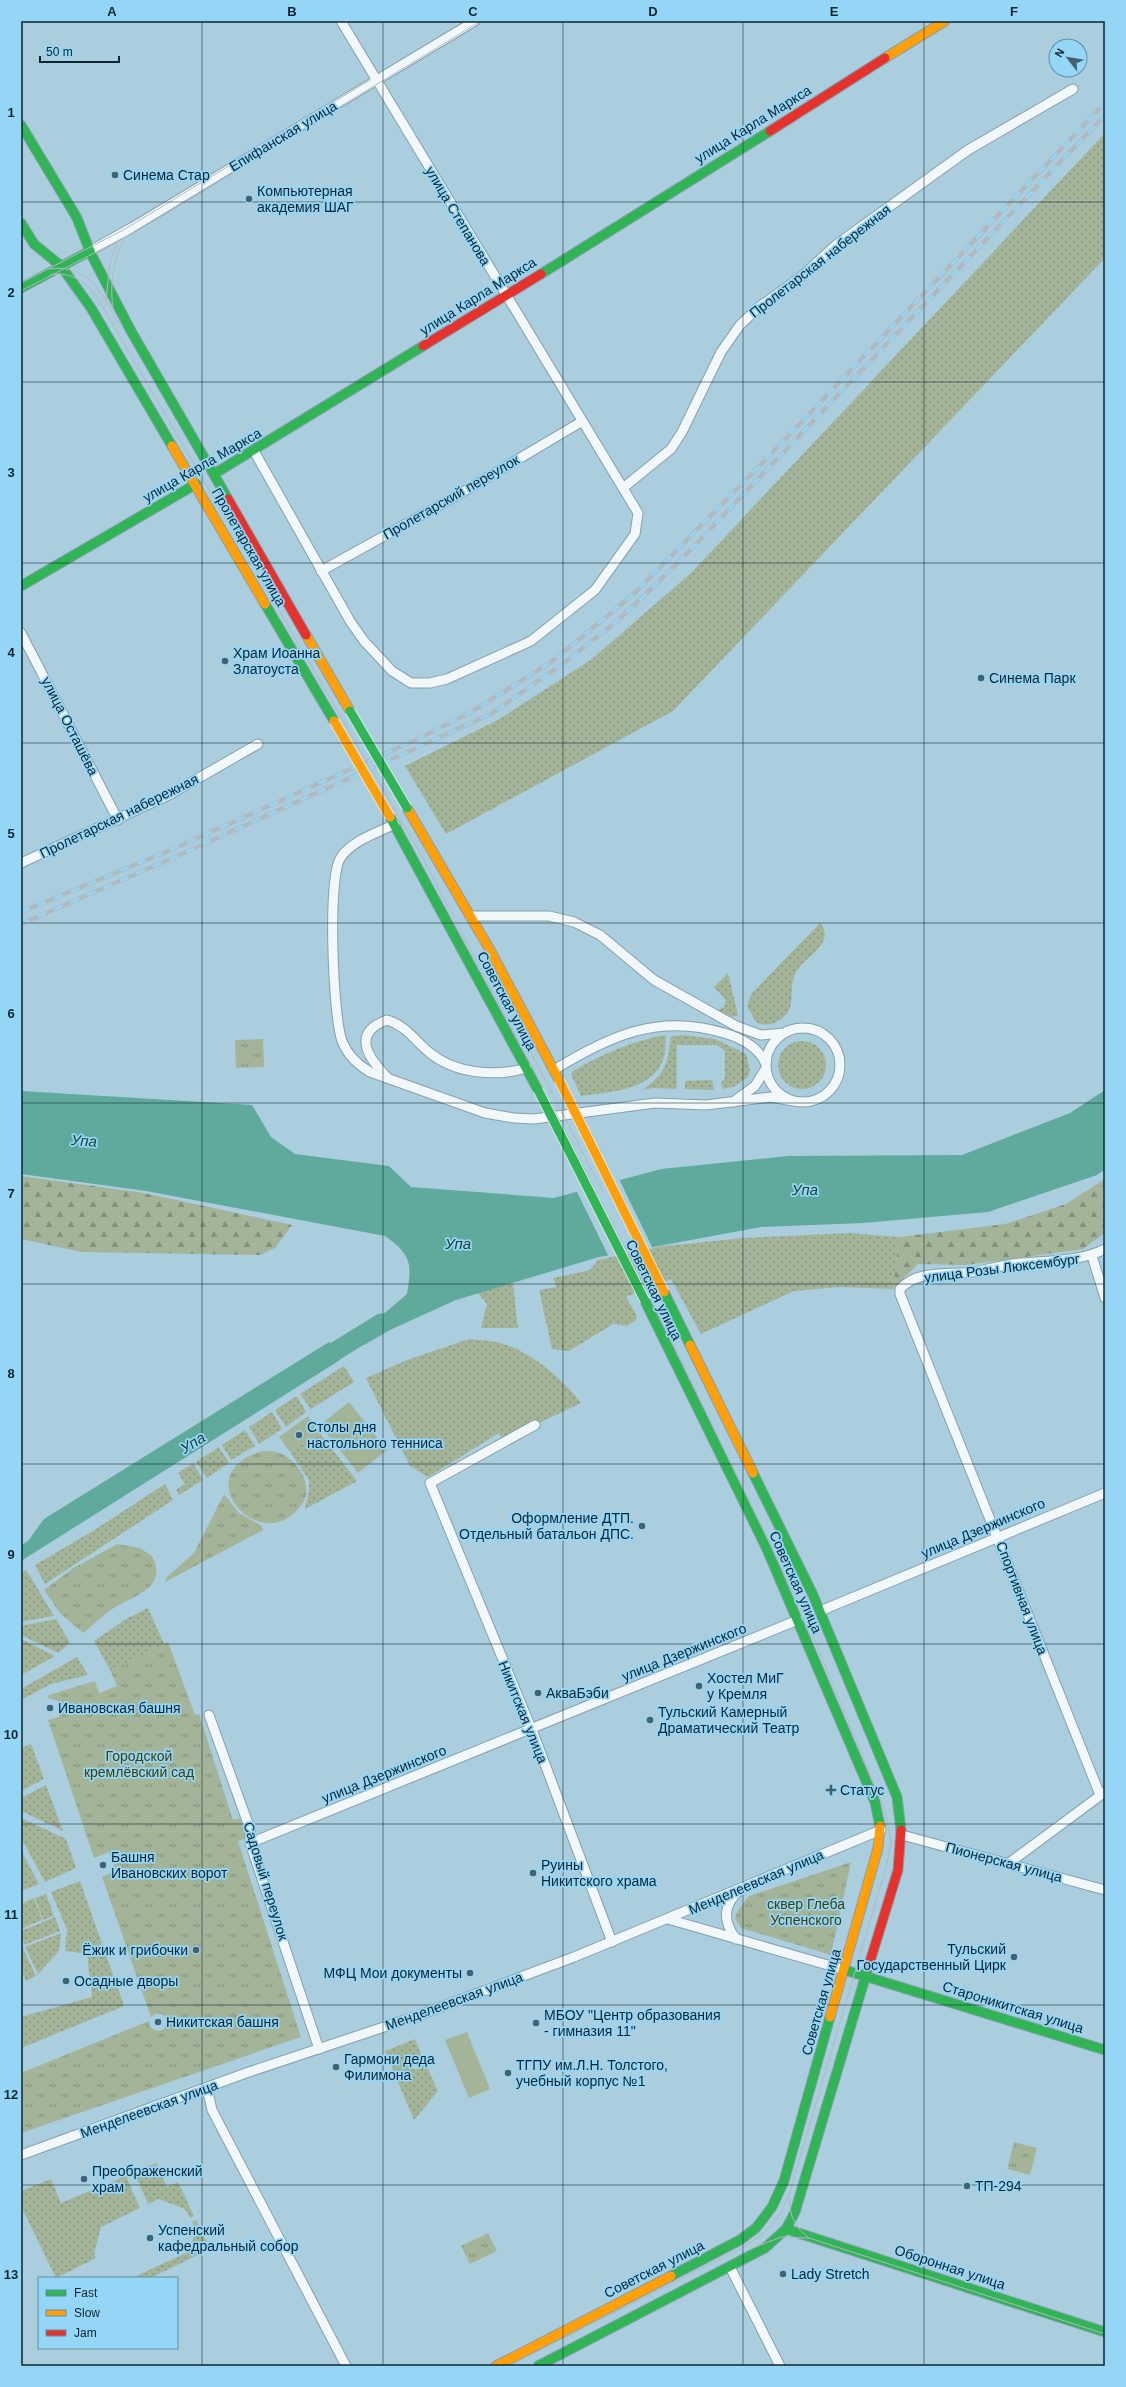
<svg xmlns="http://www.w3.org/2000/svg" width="1126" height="2387" font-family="Helvetica,sans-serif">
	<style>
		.grass { fill: url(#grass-dots) }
		.forest { fill: url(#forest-firs) }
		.park { fill: url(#park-tufts) }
		.garden { fill: #a3b499 }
		.water { fill: #5faa9c }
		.pier { fill: #abcedf }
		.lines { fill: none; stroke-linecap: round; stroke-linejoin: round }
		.river { stroke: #5faa9c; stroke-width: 19 }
		.street-casing { stroke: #84a0ad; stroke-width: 11 }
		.fast-casing { stroke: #84a0ad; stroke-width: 11 }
		.slow-casing { stroke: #84a0ad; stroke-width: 11 }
		.jam-casing { stroke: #84a0ad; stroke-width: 11 }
		.street { stroke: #f2f8fa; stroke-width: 9 }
		.fast { stroke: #30b455; stroke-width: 9 }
		.slow { stroke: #ff9f0a; stroke-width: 9 }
		.jam { stroke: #e5322d; stroke-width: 9 }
		.tram { stroke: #b0babe; stroke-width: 1 }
		.rail-casing { stroke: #b0babe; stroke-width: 4.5 }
		.rail { stroke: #95d5f5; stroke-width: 3; stroke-dasharray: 9; stroke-linecap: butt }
		.fast-bridge-casing { stroke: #d9e9f1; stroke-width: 11; stroke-linecap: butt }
		.slow-bridge-casing { stroke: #d9e9f1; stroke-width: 11; stroke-linecap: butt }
		.fast-bridge { stroke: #30b455; stroke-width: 9 }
		.slow-bridge { stroke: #ff9f0a; stroke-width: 9 }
		.grid { fill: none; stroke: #0b2632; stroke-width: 1; stroke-opacity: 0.55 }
		.poi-dot { fill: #43616f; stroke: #95d5f5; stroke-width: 1.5 }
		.labels { text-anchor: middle; stroke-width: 3.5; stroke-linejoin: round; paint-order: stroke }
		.street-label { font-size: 14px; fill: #0b2632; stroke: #95d5f5 }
		.poi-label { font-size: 14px; fill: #0b2632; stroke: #95d5f5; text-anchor: start }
		.park-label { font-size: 14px; fill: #3e3f03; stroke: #95d5f5 }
		.water-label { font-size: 15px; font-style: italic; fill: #194135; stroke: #95d5f5 }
		.neatline { fill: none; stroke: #0b2632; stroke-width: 1.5 }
		.grid-label { font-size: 13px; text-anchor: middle; font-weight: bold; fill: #0b2632 }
	</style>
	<defs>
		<pattern id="grass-dots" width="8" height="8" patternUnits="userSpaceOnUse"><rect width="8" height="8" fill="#a3b499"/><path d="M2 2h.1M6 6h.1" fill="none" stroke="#83927d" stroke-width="1.8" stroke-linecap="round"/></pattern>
		<pattern id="forest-firs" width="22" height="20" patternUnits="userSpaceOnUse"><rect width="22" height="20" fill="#a3b499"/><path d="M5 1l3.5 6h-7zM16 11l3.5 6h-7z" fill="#83927d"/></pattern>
		<pattern id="park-tufts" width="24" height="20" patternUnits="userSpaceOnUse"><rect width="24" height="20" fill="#a3b499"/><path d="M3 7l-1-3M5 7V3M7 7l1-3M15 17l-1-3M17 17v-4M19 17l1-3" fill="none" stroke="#83927d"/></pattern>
	</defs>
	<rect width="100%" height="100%" fill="#abcedf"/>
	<g class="grass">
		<path d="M1105,133V258L673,711L446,834L405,766L498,720L592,659L692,572Z"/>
		<path d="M820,923C836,942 808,955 798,969C784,989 802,1009 776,1022C769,1026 763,1025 756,1022L747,1006L752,993Z"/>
		<path d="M728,973L738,1015L733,1017L718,1010L724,1007L726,1000L714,987Z"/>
		<path d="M666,1035C665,1042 666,1051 664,1057C654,1091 609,1092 581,1096L571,1074L573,1071C603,1054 631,1041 666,1035Z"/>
		<path d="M683,1035L715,1039L746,1054L750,1070L748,1077L733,1087L723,1089L721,1083L725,1078V1051L717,1045H677V1089L653,1088L642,1090C666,1074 668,1063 671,1036Z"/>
		<circle cx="802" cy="1065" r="24"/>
		<path d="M712,1080L714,1090L685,1089V1081Z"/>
		<path d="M850,1233L899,1237L893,1289L839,1287L794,1291L701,1334L671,1279L626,1297L637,1316L636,1320L627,1326L613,1324L569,1351L552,1349L539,1290L557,1287L553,1278L590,1270L598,1260L656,1247L743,1238Z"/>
		<path d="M513,1283L518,1328H481L487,1304L477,1292Z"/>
		<path d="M469,1339C479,1340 490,1340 500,1343C530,1351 562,1378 581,1403L503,1440L499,1433L428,1477L410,1466L366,1378L407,1360Z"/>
		<path d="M344,1366L354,1382L311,1409L300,1394Z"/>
		<path d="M297,1396L306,1412L286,1427L275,1410Z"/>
		<path d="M272,1412L282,1429L259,1444L249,1427Z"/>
		<path d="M245,1430L255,1446L231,1460L222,1445Z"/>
		<path d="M319,1432L357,1481L305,1509L309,1489V1480L290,1452Z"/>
		<path d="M219,1447L229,1463L207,1478L196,1462Z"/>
		<path d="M193,1463L203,1480L179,1495L176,1490L185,1484L178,1473Z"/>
		<path d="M165,1484L173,1500L45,1584L35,1565L96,1529Z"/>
		<path d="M26,1570L30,1576L54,1616L21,1622V1573Z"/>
		<path d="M148,1608L164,1644L111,1672L94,1641L126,1619Z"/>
		<path d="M56,1619L70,1643L58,1653L21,1635V1626Z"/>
		<path d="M21,1639L55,1656L21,1675Z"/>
		<path d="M77,1657L88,1675L51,1684L21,1700V1689Z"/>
		<path d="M31,1744L44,1779L21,1791V1748Z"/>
		<path d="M46,1785L63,1831L21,1811V1798Z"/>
		<path d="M21,1818L66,1839L76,1868L45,1882L21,1838Z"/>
		<path d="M21,1850L39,1884L21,1891Z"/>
		<path d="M80,1881L124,2006L21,2048V2017L92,1997L87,1954L65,1951L67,1930L51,1892Z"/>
		<path d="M46,1894L54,1916L43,1920L35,1898Z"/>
		<path d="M34,1898L42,1920L21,1929V1904Z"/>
		<path d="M55,1917L60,1931L24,1945L21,1931Z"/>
		<path d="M61,1933L59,1951L38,1974L25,1947Z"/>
		<path d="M21,1944L36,1976L26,1981L21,1970Z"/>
		<path d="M415,2039L424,2061L411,2063L414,2070L426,2064L438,2091L414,2120L385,2051Z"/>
		<path d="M156,2163L167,2187L178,2182L194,2216L190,2218L185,2209L159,2199L148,2204L134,2172Z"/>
		<path d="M126,2176L140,2208L101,2227L94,2254L96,2258L56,2278L21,2206V2191L51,2179L61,2203Z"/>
		<path d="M196,2220L210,2249L150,2278H132L188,2252L196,2231L192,2222Z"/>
	</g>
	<g class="forest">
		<path d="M21,1176L144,1193L292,1225L275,1248L260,1255L81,1252L21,1239Z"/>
		<path d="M1105,1179V1233L1083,1249L966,1265L918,1264L893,1289L899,1237L1005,1224L1066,1204Z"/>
	</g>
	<g class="park">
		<path d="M263,1039L264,1067L236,1068L235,1040Z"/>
		<path d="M263,1451C268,1451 274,1451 279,1453C297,1459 315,1486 302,1504C262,1562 183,1472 263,1451Z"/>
		<path d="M224,1494L239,1513L262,1526L263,1530L165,1582L167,1577L194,1553Z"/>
		<path d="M117,1544L140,1548L152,1556C169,1588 133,1596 114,1608C103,1615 93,1625 83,1633L60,1613L44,1590L72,1569Z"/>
		<path d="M168,1642L195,1715L199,1714L233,1820L240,1818L246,1838L238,1841L301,2037L21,2133V2073L149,2021L150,2027L156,2031L163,2030L167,2024V2018L162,2014H155L151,2017L102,1877L116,1871L109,1852L94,1858L48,1720L58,1717L61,1710L58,1701L48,1698L49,1695L95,1681L99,1693L117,1686L111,1672Z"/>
		<path d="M851,1862L831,1955L741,1928L735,1918L738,1910L749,1896Z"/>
		<path d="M1014,2142L1037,2148L1030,2175L1007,2169Z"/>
		<path d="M488,2233L497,2251L470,2264L461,2246Z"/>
	</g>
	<g class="garden">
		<path d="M349,1402L387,1450L358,1473L320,1425Z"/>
		<path d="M308,1416L319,1432L290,1452L279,1437Z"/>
		<path d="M467,2032L490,2089L469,2098L445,2040Z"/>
	</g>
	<g class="water">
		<path d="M1105,1090V1169L1097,1175L988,1212L863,1223L761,1227L599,1257L456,1300L392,1329L364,1345L355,1331L386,1312L407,1294C412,1264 412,1255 385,1236L146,1191L21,1174V1091L252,1105L271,1137L295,1154L389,1166L411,1187L554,1198L661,1169L788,1156L962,1155L1070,1113Z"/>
		<path d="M329,1342L340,1360L21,1561V1545L28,1541L44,1519Z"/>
	</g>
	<path class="pier" d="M619,1179L653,1249L609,1257L576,1190Z"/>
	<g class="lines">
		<path class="river" d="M313,1365L381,1323"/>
		<defs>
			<g id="street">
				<path d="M90,251L133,227L475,21"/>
				<path d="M254,451L350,621L364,641L392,671L411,683H430L447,679L531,641L595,590L635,534L638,513L341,21"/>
				<path d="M623,488L671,449L682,432L721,352L740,325L758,308L802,276L836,245L968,150L1073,89"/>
				<path d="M321,571L451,499L581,422"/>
				<path d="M21,633L118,820"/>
				<path d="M395,824C377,833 353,840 341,857C327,876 333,1017 342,1041C347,1054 358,1065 370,1072L485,1113L514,1118L534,1119L655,1103L706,1105L771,1097L793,1101"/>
				<path d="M21,863L169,795L258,744"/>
				<path d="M470,916H549L574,922L600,935L654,980L736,1026L761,1035L784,1033"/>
				<circle cx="803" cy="1065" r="37"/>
				<path d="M554,1070C609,1036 659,1013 724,1033C741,1038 757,1046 765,1062"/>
				<path d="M387,1077C368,1058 351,1033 387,1020C407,1026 415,1041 430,1053C456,1074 495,1077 527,1068"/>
				<path d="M733,1102L755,1086L766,1068"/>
				<path d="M1092,1256L1105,1298"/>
				<path d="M535,1425L430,1483L534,1735L612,1942"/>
				<path d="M820,1611L1105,1493"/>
				<path d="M209,1715L250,1829V1843L319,2049"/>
				<path d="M1100,1795L900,1294V1289C919,1269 948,1275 973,1272C986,1270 999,1266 1012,1264C1042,1260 1078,1263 1105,1249"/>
				<path d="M902,1835L1105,1890"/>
				<path d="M250,1843L798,1620"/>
				<path d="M1009,1863L1105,1792"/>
				<path d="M668,1919L845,1970"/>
				<path d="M736,1939C723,1922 722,1905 740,1890"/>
				<path d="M207,2088L212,2110L346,2366"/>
				<path d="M21,2155L246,2073L417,2016L574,1957L881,1830"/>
				<path d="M730,2267L780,2366"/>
			</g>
			<g id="fast">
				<path d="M21,125L77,218L91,254L131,331L228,499"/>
				<path d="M21,223L34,244L61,266L91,308L172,446"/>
				<path d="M541,274L770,131"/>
				<path d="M21,288L90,251"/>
				<path d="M214,474L423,346"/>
				<path d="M21,586L196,484"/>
				<path d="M265,604L334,721"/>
				<path d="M390,817L538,1090"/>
				<path d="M664,1292L690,1345"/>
				<path d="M645,1301L766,1547L875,1802L880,1826"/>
				<path d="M753,1473L813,1595L897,1797L901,1830"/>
				<path d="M845,1970L1105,2050"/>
				<path d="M786,2229L1105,2332"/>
				<path d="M671,2276L740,2240L756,2228L772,2207L784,2181L830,2017"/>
				<path d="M538,2366L765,2248L786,2229L795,2212L868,1968"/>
			</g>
			<g id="slow">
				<path d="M885,58L945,21"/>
				<path d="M172,446L265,604"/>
				<path d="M306,635L350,711"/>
				<path d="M407,808L490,950L559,1080"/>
				<path d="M690,1345L753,1473"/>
				<path d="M830,2017L878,1848L880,1826"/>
				<path d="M496,2366L671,2276"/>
			</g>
			<g id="jam">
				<path d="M770,131L885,58"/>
				<path d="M423,346L541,274"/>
				<path d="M228,499L306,635"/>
				<path d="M868,1968L898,1870L901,1830"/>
			</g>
		</defs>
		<use href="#street" class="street-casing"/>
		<use href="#fast" class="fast-casing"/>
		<use href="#slow" class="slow-casing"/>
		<use href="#jam" class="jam-casing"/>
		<use href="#street" class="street"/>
		<use href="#fast" class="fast"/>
		<use href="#slow" class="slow"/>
		<use href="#jam" class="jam"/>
		<g class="tram">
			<path d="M49,269C90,263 102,294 119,324"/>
			<path d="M50,275C70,271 86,281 97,297L420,853L543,1088L651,1298L805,1617L885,1810L891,1841L887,1864L790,2191C779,2222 768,2232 740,2249L509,2366"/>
			<path d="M21,283L125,229L370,80"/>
			<path d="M21,291L127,236L481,21"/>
			<path d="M106,302L110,262L118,240"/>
			<path d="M113,309C110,289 112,258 124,241"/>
			<path d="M520,1031L603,1192"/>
			<path d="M789,2199C790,2217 795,2227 809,2238"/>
			<path d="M753,2248L781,2237L809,2238L1105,2334"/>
		</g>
		<defs>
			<g id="rail">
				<path d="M21,912L173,849L420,738L473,711L554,660L636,592L772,453L1105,103"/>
				<path d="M21,924L175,857L491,714L561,665L615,623L674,567L1105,115"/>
			</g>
		</defs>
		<use href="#rail" class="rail-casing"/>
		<use href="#rail" class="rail"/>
		<defs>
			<g id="fast-bridge">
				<path d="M350,711L407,808"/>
				<path d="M538,1090L645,1301"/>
			</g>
			<g id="slow-bridge">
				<path d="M334,721L390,817"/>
				<path d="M559,1080L664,1292"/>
			</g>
		</defs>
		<use href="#fast-bridge" class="fast-bridge-casing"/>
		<use href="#slow-bridge" class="slow-bridge-casing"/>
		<use href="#fast-bridge" class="fast-bridge"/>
		<use href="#slow-bridge" class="slow-bridge"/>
	</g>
	<path class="grid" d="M202,21V2366M383,21V2366M563,21V2366M743,21V2366M924,21V2366M21,202H1105M21,382H1105M21,563H1105M21,743H1105M21,923H1105M21,1103H1105M21,1284H1105M21,1464H1105M21,1644H1105M21,1824H1105M21,2005H1105M21,2185H1105"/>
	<g class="poi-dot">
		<circle cx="115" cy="175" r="4"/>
		<circle cx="249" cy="199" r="4"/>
		<circle cx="225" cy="661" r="4"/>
		<circle cx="981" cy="678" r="4"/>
		<circle cx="299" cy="1435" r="4"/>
		<circle cx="642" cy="1526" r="4"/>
		<circle cx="699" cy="1686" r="4"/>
		<circle cx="538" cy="1693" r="4"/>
		<circle cx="50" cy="1708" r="4"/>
		<circle cx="650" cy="1720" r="4"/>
		<path d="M829 1784h4v4h4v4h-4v4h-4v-4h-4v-4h4z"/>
		<circle cx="103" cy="1865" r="4"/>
		<circle cx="533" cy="1873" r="4"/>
		<circle cx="196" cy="1950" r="4"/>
		<circle cx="1014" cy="1957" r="4"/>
		<circle cx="470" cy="1973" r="4"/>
		<circle cx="66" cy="1981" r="4"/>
		<circle cx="158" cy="2022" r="4"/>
		<circle cx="536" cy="2023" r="4"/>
		<circle cx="336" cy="2067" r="4"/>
		<circle cx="508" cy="2073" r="4"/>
		<circle cx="84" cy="2179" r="4"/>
		<circle cx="967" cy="2186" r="4"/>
		<circle cx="150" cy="2238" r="4"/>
		<circle cx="783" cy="2274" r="4"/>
	</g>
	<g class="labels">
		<g class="street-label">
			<text transform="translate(753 124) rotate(-32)" y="5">улица Карла Маркса</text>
			<text transform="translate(283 136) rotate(-31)" y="5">Епифанская улица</text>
			<text transform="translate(458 216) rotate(59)" y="5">улица Степанова</text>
			<text transform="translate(820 261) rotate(-38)" y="5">Пролетарская набережная</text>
			<text transform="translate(478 296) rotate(-32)" y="5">улица Карла Маркса</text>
			<text transform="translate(202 465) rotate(-30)" y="5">улица Карла Маркса</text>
			<text transform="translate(451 497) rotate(-30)" y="5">Пролетарский переулок</text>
			<text transform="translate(249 547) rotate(60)" y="5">Пролетарская улица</text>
			<text transform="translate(70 726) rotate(63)" y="5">улица Осташёва</text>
			<text transform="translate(119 816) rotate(-26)" y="5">Пролетарская набережная</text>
			<text transform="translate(507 1001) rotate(62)" y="5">Советская улица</text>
			<text transform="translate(1002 1268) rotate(-7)" y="5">улица Розы Люксембург</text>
			<text transform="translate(654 1290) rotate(64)" y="5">Советская улица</text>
			<text transform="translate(983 1528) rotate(-23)" y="5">улица Дзержинского</text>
			<text transform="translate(796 1582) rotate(66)" y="5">Советская улица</text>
			<text transform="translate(1022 1598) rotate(69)" y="5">Спортивная улица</text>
			<text transform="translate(684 1652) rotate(-22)" y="5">улица Дзержинского</text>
			<text transform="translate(523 1712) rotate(68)" y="5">Никитская улица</text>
			<text transform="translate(384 1774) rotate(-22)" y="5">улица Дзержинского</text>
			<text transform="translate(1004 1862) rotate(15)" y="5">Пионерская улица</text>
			<text transform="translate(266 1881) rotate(73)" y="5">Садовый переулок</text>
			<text transform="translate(756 1882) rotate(-23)" y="5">Менделеевская улица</text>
			<text transform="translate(454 2001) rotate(-20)" y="5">Менделеевская улица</text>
			<text transform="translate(821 2002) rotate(-74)" y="5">Советская улица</text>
			<text transform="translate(1013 2007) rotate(17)" y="5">Староникитская улица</text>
			<text transform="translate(149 2109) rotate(-20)" y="5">Менделеевская улица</text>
			<text transform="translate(950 2267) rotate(18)" y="5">Оборонная улица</text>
			<text transform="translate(654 2269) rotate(-27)" y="5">Советская улица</text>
		</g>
		<g class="poi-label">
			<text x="123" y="180">Синема Стар</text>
			<text x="257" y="196">Компьютерная<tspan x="257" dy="16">академия ШАГ</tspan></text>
			<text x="233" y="658">Храм Иоанна<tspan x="233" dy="16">Златоуста</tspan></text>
			<text x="989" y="683">Синема Парк</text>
			<text x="307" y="1432">Cтолы дня<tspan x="307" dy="16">настольного тенниса</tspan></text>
			<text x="634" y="1523" text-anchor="end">Оформление ДТП.<tspan x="634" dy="16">Отдельный батальон ДПС.</tspan></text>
			<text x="707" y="1683">Хостел МиГ<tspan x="707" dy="16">у Кремля</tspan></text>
			<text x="546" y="1698">АкваБэби</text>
			<text x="58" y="1713">Ивановская башня</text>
			<text x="658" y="1717">Тульский Камерный<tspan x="658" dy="16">Драматический Театр</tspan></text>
			<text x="840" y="1795">Статус</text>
			<text x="111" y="1862">Башня<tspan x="111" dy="16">Ивановских ворот</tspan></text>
			<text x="541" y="1870">Руины<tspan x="541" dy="16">Никитского храма</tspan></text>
			<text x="1006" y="1954" text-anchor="end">Тульский<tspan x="1006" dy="16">Государственный Цирк</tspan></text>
			<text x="188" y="1955" text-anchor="end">Ёжик и грибочки</text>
			<text x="462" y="1978" text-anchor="end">МФЦ Мои документы</text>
			<text x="74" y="1986">Осадные дворы</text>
			<text x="544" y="2020">МБОУ "Центр образования<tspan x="544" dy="16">- гимназия 11"</tspan></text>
			<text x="166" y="2027">Никитская башня</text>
			<text x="344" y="2064">Гармони деда<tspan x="344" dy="16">Филимона</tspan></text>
			<text x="516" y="2070">ТГПУ им.Л.Н. Толстого,<tspan x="516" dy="16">учебный корпус №1</tspan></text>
			<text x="92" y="2176">Преображенский<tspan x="92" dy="16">храм</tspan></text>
			<text x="975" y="2191">ТП-294</text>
			<text x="158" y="2235">Успенский<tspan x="158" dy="16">кафедральный собор</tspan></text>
			<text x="791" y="2279">Lady Stretch</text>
		</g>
		<g class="park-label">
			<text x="139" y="1761">Городской<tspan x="139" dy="16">кремлёвский сад</tspan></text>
			<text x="806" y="1909">сквер Глеба<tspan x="806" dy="16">Успенского</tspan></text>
		</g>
		<g class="water-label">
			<text transform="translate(84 1141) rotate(4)" y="5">Упа</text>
			<text transform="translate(805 1190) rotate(-1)" y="5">Упа</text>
			<text x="458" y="1249">Упа</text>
			<text transform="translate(193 1443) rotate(-32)" y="5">Упа</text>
		</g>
	</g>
	<rect width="1126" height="2387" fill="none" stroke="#95d5f5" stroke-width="44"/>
	<rect x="38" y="2277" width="140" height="72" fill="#95d5f5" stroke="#5e8fa7"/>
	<rect x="46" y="2290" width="20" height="6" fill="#30b455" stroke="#5e8fa7"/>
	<text x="74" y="2297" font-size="12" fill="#0b2632">Fast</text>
	<rect x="46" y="2310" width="20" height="6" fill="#ff9f0a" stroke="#5e8fa7"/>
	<text x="74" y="2317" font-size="12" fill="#0b2632">Slow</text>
	<rect x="46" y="2330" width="20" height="6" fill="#e5322d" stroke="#5e8fa7"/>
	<text x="74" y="2337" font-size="12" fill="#0b2632">Jam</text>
	<g transform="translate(1068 58) rotate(301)"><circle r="19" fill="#95d5f5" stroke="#5e8fa7"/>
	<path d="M0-3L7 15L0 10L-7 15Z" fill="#43616f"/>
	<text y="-6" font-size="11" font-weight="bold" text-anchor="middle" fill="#0b2632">N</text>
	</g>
	<path d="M40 56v6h79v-6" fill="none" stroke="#0b2632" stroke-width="2"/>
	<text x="46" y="56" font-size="12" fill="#0b2632" stroke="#95d5f5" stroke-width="3" paint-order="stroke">50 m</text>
	<rect x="22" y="22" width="1082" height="2343" class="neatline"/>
	<g class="grid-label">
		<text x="112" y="16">A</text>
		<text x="292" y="16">B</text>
		<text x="473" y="16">C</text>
		<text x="653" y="16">D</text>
		<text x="834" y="16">E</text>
		<text x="1014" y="16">F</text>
		<text x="11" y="117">1</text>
		<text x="11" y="297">2</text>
		<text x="11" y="477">3</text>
		<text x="11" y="657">4</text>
		<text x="11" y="838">5</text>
		<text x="11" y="1018">6</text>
		<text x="11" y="1198">7</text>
		<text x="11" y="1378">8</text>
		<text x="11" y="1559">9</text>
		<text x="11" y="1739">10</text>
		<text x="11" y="1919">11</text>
		<text x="11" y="2099">12</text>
		<text x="11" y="2279">13</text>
	</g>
</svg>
